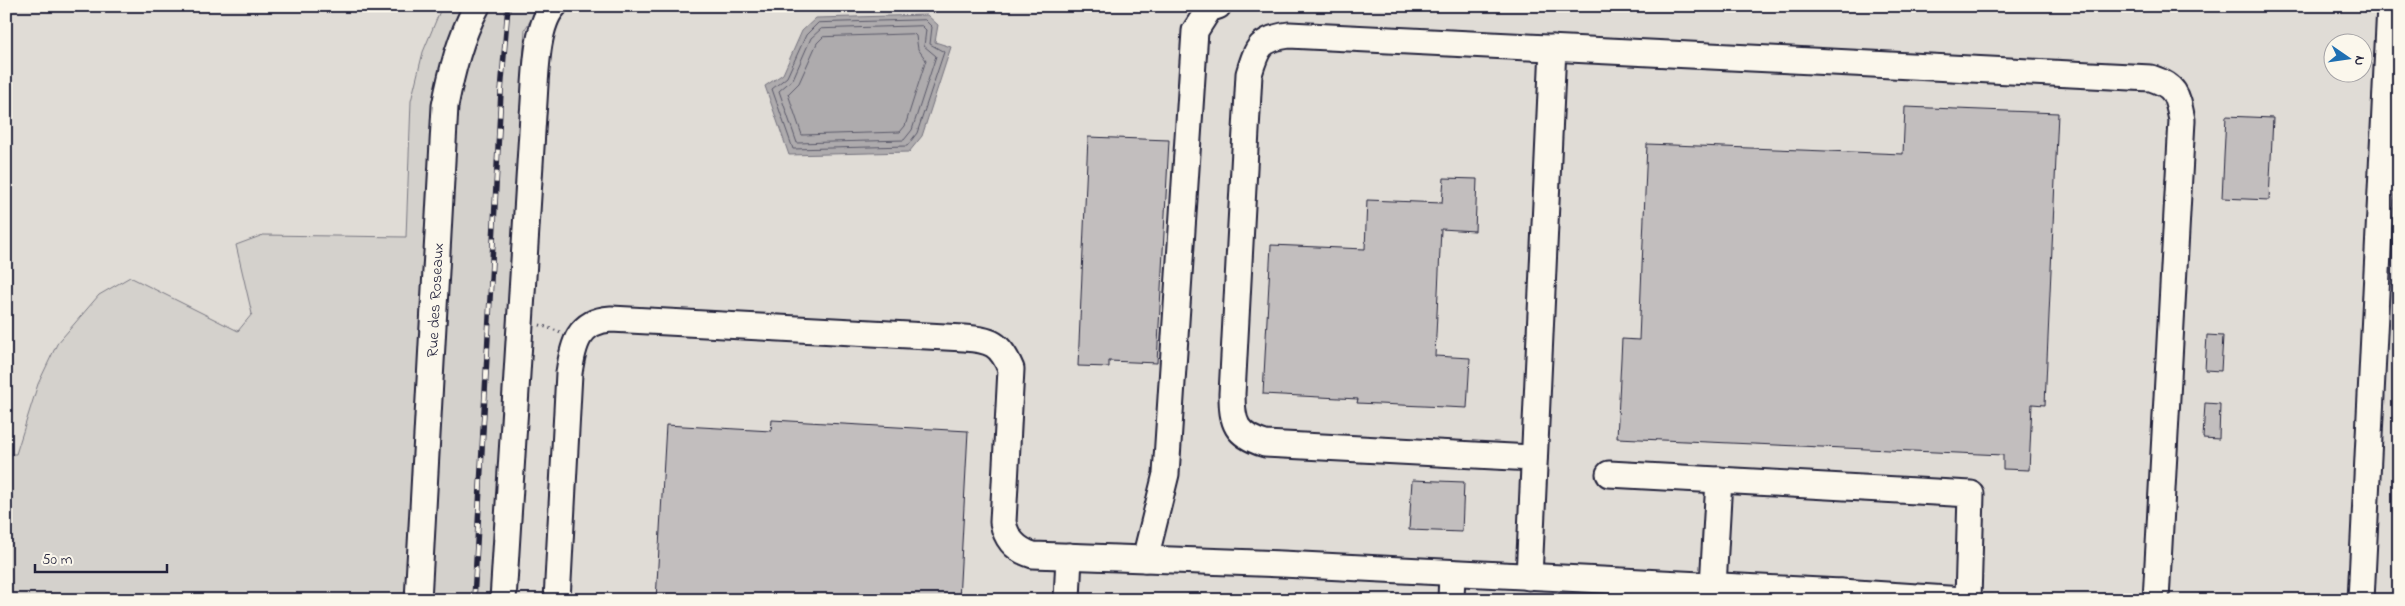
<svg xmlns="http://www.w3.org/2000/svg" width="2405" height="606" font-family="'Indie Flower',sans-serif">
	<style>
		.built { fill: #e0dcd6; fill-rule: evenodd }
		.green { fill: #d4d1cc; stroke: #7b7a84 }
		.water { fill: #aeabad; stroke: #76747f }
		.lines { fill: none; stroke-linecap: round; stroke-linejoin: round }
		.shore { stroke: #5a5969; stroke-width: 1 }
		.building { fill: #c2bebe; stroke: #22223b }
		.minor-casing { stroke: #22223b; stroke-width: 29 }
		.path { stroke: #22223b; stroke-width: 3; stroke-dasharray: 1 4; stroke-linecap: butt }
		.minor { stroke: #fbf7ec; stroke-width: 25 }
		.rail-casing { stroke: #22223b; stroke-width: 5.5 }
		.rail { stroke: #fbf7ec; stroke-width: 4; stroke-dasharray: 11; stroke-linecap: butt }
		.labels { text-anchor: middle; stroke-width: 4; stroke-linejoin: round; paint-order: stroke }
		.street-label { font-size: 16px; fill: #22223b; stroke: #fbf7ec }
	</style>
	<rect width="100%" height="100%" fill="#f2eee5"/>
	<filter id="ink" filterUnits="userSpaceOnUse"><feTurbulence type="fractalNoise" baseFrequency=".02" numOctaves="2"/><feDisplacementMap in="SourceGraphic" scale="10" xChannelSelector="R" yChannelSelector="G"/><feConvolveMatrix kernelMatrix="1 2 1 2 8 2 1 2 1" color-interpolation-filters="sRGB"/></filter>
	<g filter="url(#ink)">
		<path class="built" d="M6,6H2399V600H6ZM2332,42H2362V72H2332Z"/>
		<path class="green" d="M442,6H540L525,29L491,600H6V454H16L38,384L57,344L99,295L130,277L238,331L252,314L236,245L263,235L406,237L411,101L423,52Z"/>
		<path class="water" d="M927,15L938,25L935,42L951,47L922,136L909,152L789,155L765,86L783,74L802,31L816,18Z"/>
		<g class="lines">
			<g class="shore">
				<path d="M925,20L932,27L930,44L944,52L917,133L907,146L793,149L772,89L787,77L806,35L818,23Z"/>
				<path d="M922,26L926,30L924,46L936,56L912,130L904,140L797,143L779,91L793,79L811,38L821,29Z"/>
				<path d="M914,34L916,36L918,49L926,60L905,126L900,132L802,135L788,94L799,83L817,43L823,37Z"/>
			</g>
		</g>
		<g class="building">
			<path d="M1905,107L2058,113L2045,405L2032,404L2029,470L2003,469V455L1617,438L1622,339L1639,340L1647,144L1903,154Z"/>
			<path d="M2226,116L2273,118L2269,200L2222,198Z"/>
			<path d="M1088,137L1169,140L1157,363L1109,361V367L1078,366Z"/>
			<path d="M1444,178L1477,179L1475,231L1441,229L1435,356L1470,358L1467,408L1357,403L1358,399L1263,394L1271,245L1365,249L1367,200L1442,203Z"/>
			<path d="M2207,335L2223,336L2221,371L2205,370Z"/>
			<path d="M2205,403L2220,404L2219,439L2203,438Z"/>
			<path d="M772,420L968,431L959,600H656L666,425L771,431Z"/>
			<path d="M1412,480L1464,482L1462,532L1409,530Z"/>
		</g>
		<g class="lines">
			<defs>
				<g id="minor">
					<path d="M1534,458L1265,444C1236,435 1232,424 1232,394L1249,74C1257,48 1259,39 1289,35L2151,78C2176,86 2177,95 2182,120L2156,600"/>
					<path d="M1609,474L1971,494L1968,600"/>
					<path d="M1145,559L1166,474L1195,31L1209,9L1218,6"/>
					<path d="M1529,577L1553,48"/>
					<path d="M1713,586L1719,480"/>
					<path d="M418,600L445,106C452,70 460,38 477,6"/>
					<path d="M503,600L533,115C536,86 534,27 554,6"/>
					<path d="M557,600L569,373C573,345 578,321 611,319L964,338C991,340 1000,343 1011,369L1003,522C1006,539 1016,550 1033,555L1282,564L1841,592"/>
					<path d="M1067,600L1069,556"/>
					<path d="M1451,600L1452,573"/>
					<path d="M1841,600V592L1963,600"/>
					<path d="M2361,600L2390,6"/>
				</g>
			</defs>
			<use href="#minor" class="minor-casing"/>
			<path class="path" d="M540,325L560,332"/>
			<use href="#minor" class="minor"/>
			<defs>
				<path id="rail" d="M474,600L501,92L508,6"/>
			</defs>
			<use href="#rail" class="rail-casing"/>
			<use href="#rail" class="rail"/>
		</g>
	</g>
	<g class="labels">
		<g class="street-label">
			<text transform="translate(434 300) rotate(-87)" y="6">Rue des Roseaux</text>
		</g>
	</g>
	<rect width="2405" height="606" fill="none" stroke="#fbf7ec" stroke-width="25"/>
	<rect x="12" y="12" width="2380" height="581" fill="none" stroke="#22223b" stroke-width="2" filter="url(#ink)"/>
	<g transform="translate(2348 58) rotate(103)"><circle r="24" fill="#fbf7ec" stroke="#a4a2a5"/>
	<path d="M0-4L9 19L0 12L-9 19Z" fill="#1f6fb2"/>
	<text y="-8" font-size="14" font-weight="bold" text-anchor="middle" fill="#22223b">N</text>
	</g>
	<path d="M35 564v8h132v-8" fill="none" stroke="#22223b" stroke-width="2.5"/>
	<text x="42" y="564" font-size="15" fill="#22223b" stroke="#fbf7ec" stroke-width="4" paint-order="stroke">50 m</text>
</svg>
